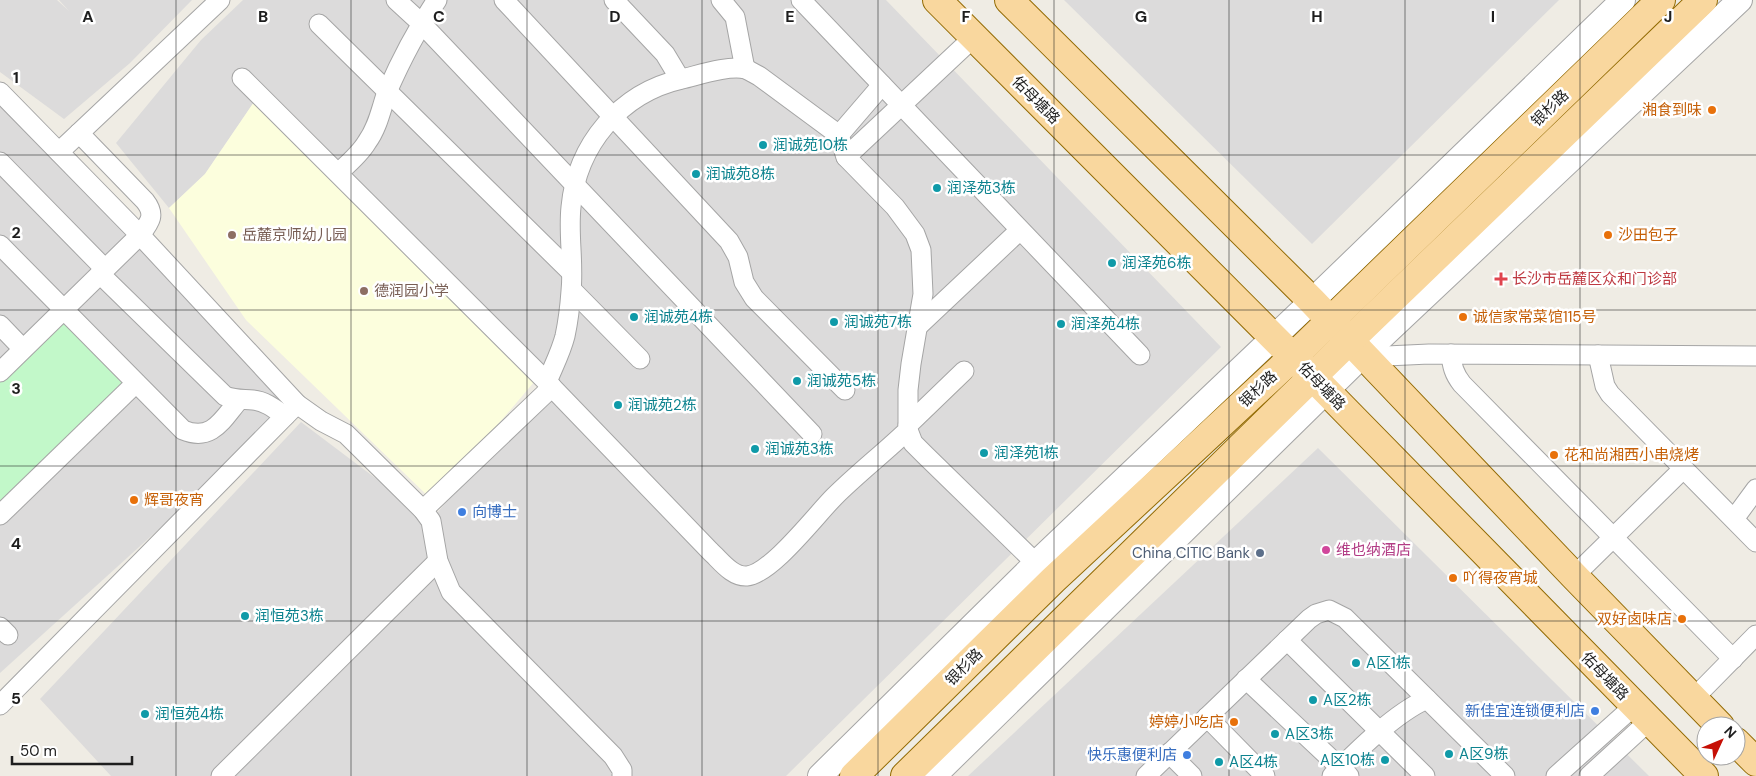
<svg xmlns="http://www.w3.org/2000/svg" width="1756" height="776" font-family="'DM Sans','Noto Sans SC',sans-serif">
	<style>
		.residential { fill: #dcdbdb }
		.education { fill: #fcfedd }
		.park { fill: #c2f8c9 }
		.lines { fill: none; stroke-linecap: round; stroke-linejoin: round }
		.minor-casing { stroke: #a5a5a5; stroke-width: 21 }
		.tertiary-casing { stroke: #a5a5a5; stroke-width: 26 }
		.primary-casing { stroke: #936b04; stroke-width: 30 }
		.minor { stroke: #fff; stroke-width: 19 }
		.tertiary { stroke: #fff; stroke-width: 24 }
		.primary { stroke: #f9d79e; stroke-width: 28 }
		.grid { fill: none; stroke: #1e1e1e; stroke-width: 1; stroke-opacity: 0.55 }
		.food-dot { fill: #e8710a; stroke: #fff; stroke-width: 2 }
		.culture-dot { fill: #0f9aa8; stroke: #fff; stroke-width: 2 }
		.education-dot { fill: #8d6e63; stroke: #fff; stroke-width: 2 }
		.health-dot { fill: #e0444e; stroke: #fff; stroke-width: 2 }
		.shop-dot { fill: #3f7fe0; stroke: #fff; stroke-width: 2 }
		.hotel-dot { fill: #d1479c; stroke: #fff; stroke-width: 2 }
		.service-dot { fill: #5c6f8a; stroke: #fff; stroke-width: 2 }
		.labels { text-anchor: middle; stroke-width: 5; stroke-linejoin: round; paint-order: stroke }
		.street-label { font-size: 15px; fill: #1e1e1e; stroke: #fff }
		.food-label { font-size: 15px; fill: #c56008; stroke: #fff; text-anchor: start }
		.culture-label { font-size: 15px; fill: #0d838f; stroke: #fff; text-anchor: start }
		.education-label { font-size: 15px; fill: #785e54; stroke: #fff; text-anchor: start }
		.health-label { font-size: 15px; fill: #be3a42; stroke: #fff; text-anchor: start }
		.shop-label { font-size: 15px; fill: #366cbe; stroke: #fff; text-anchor: end }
		.hotel-label { font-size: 15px; fill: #b23c85; stroke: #fff; text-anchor: start }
		.service-label { font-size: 15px; fill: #4e5e75; stroke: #fff; text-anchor: end }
		.grid-label { font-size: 16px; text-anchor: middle; font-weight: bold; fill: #1e1e1e; stroke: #fff; stroke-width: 5; stroke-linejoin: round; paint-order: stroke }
	</style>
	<rect width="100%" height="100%" fill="#efece4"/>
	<g class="residential">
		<path d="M0,0H57L69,11L59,0H192L130,63L64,119L0,72Z"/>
		<path d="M243,0H886L1221,347L786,776H111L40,699L301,422L431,520L547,383L254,102L205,174L169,208L116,143L201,40Z"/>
		<path d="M1064,0H1559L1312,244Z"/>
		<path d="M0,90L297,404L0,673Z"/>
		<path d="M1318,448L1649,776H968Z"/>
	</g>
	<path class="education" d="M254,102L540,375L433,501L246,320L169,208L205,174Z"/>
	<path class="park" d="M63,321L123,384L0,507V381Z"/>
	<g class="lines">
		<defs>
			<g id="minor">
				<path d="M396,0L421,23L812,434"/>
				<path d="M504,0L729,241L738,257L744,282L754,298L845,390"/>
				<path d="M614,0L665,54L680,79"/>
				<path d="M721,0L735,17L745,69"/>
				<path d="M801,0C914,118 1026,237 1140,355"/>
				<path d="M319,24L571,272"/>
				<path d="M242,78L547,382L710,551C721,561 732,577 747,576C771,574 816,515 834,497C857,474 884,453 908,430V425L964,371"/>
				<path d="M0,92L140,235L297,404L321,421L346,434L423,510L431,521L438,561L451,592L613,756L622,770V776"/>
				<path d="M839,135L882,85"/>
				<path d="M59,152L220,0"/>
				<path d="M846,157L974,37"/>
				<path d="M0,162L105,269"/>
				<path d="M338,173C348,164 360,154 367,142C378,127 381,109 387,92C401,60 417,29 437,0"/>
				<path d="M0,245L183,430C212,442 222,420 239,400"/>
				<path d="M100,274L225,396C235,400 243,399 253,400C265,401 275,409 285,416"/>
				<path d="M572,290L640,359"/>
				<path d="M0,325L23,349"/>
				<path d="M917,327L1019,231"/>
				<path d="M1451,354C1452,366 1454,374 1462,384L1733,659"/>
				<path d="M1598,355L1605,386L1610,394L1756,542"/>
				<path d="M1365,357L1429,354L1756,356"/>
				<path d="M0,372L140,235C150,222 156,215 145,201L79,133"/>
				<path d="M547,382C553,367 561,352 565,336C568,322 570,306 571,291C574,263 568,235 571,207C577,145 620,93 682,79C699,75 728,65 746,69C750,71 755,74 759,76L839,135L846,157L895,207L915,234L921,250L923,294L911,364L908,390V425"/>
				<path d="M908,430L913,443L925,455L1045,572"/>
				<path d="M423,510L552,387"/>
				<path d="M0,515L136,383"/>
				<path d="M1734,519L1756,489"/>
				<path d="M1574,576L1683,469"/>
				<path d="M0,627L8,635"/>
				<path d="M1287,640L1425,776"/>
				<path d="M1246,679L1349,776"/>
				<path d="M1693,699L1756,635"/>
				<path d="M0,705L297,404"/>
				<path d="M1207,717L1265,776"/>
				<path d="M1169,753L1192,776"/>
				<path d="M221,776L438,561"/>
				<path d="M1146,776L1309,619L1316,614L1329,610L1345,618L1505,776"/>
				<path d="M1332,776C1357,751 1395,713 1427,699"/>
				<path d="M1556,776L1634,706"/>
				<path d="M1589,776L1649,721"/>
			</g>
			<g id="tertiary">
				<path d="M820,776L1036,563L1312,301L1623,0"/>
				<path d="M934,776L1363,355L1740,0"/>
			</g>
			<g id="primary">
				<path d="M937,0L1293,357L1704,776"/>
				<path d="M1009,0L1312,301L1574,576L1720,726"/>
				<path d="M1736,742L1756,762"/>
				<path d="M854,776L1053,580L1293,357L1661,0"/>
				<path d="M905,776L1349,341L1703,0"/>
			</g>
		</defs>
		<use href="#minor" class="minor-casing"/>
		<use href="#tertiary" class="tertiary-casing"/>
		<use href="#primary" class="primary-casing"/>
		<use href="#minor" class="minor"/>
		<use href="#tertiary" class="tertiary"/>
		<use href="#primary" class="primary"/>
	</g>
	<path class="grid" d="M176,0V776M351,0V776M527,0V776M702,0V776M878,0V776M1054,0V776M1229,0V776M1405,0V776M1580,0V776M0,155H1756M0,310H1756M0,466H1756M0,621H1756"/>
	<g class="food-dot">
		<circle cx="1712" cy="110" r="5"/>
		<circle cx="1608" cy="235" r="5"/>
		<circle cx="1463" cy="317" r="5"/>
		<circle cx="1554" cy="455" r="5"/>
		<circle cx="134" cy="500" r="5"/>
		<circle cx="1453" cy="578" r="5"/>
		<circle cx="1682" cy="619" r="5"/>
		<circle cx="1234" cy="722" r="5"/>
	</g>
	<g class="culture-dot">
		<circle cx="763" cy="145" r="5"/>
		<circle cx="696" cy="174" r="5"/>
		<circle cx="937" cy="188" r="5"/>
		<circle cx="1112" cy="263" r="5"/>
		<circle cx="634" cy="317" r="5"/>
		<circle cx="834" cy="322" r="5"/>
		<circle cx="1061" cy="324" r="5"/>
		<circle cx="797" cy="381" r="5"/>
		<circle cx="618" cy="405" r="5"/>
		<circle cx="755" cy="449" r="5"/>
		<circle cx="984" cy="453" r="5"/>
		<circle cx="245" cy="616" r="5"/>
		<circle cx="1356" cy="663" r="5"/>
		<circle cx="1313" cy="700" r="5"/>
		<circle cx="145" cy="714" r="5"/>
		<circle cx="1275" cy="734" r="5"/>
		<circle cx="1449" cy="754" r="5"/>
		<circle cx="1385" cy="760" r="5"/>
		<circle cx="1219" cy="762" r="5"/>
	</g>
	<g class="education-dot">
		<circle cx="232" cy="235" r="5"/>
		<circle cx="364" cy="291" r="5"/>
	</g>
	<path class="health-dot" d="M1498.5 271.5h5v5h5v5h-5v5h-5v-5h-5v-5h5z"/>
	<g class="shop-dot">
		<circle cx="462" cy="512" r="5"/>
		<circle cx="1595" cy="711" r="5"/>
		<circle cx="1187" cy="755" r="5"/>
	</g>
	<circle class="hotel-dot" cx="1326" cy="550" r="5"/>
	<circle class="service-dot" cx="1260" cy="553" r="5"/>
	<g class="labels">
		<g class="street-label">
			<text transform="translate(1036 100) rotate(45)" y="5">佑母塘路</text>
			<text transform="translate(1550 108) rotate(-44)" y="5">银杉路</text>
			<text transform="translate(1322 386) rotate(46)" y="5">佑母塘路</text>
			<text transform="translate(1258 389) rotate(-43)" y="5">银杉路</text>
			<text transform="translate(964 667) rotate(-45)" y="5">银杉路</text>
			<text transform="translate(1605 676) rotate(46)" y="5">佑母塘路</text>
		</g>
		<g class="food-label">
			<text x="1702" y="115" text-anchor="end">湘食到味</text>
			<text x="1618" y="240">沙田包子</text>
			<text x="1473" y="322">诚信家常菜馆115号</text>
			<text x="1564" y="460">花和尚湘西小串烧烤</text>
			<text x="144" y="505">辉哥夜宵</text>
			<text x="1463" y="583">吖得夜宵城</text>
			<text x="1672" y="624" text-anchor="end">双好卤味店</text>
			<text x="1224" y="727" text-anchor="end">婷婷小吃店</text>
		</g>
		<g class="culture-label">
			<text x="773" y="150">润诚苑10栋</text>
			<text x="706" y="179">润诚苑8栋</text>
			<text x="947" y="193">润泽苑3栋</text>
			<text x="1122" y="268">润泽苑6栋</text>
			<text x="644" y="322">润诚苑4栋</text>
			<text x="844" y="327">润诚苑7栋</text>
			<text x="1071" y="329">润泽苑4栋</text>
			<text x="807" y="386">润诚苑5栋</text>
			<text x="628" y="410">润诚苑2栋</text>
			<text x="765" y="454">润诚苑3栋</text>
			<text x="994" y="458">润泽苑1栋</text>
			<text x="255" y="621">润恒苑3栋</text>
			<text x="1366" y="668">A区1栋</text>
			<text x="1323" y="705">A区2栋</text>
			<text x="155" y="719">润恒苑4栋</text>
			<text x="1285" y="739">A区3栋</text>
			<text x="1459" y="759">A区9栋</text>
			<text x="1375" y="765" text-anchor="end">A区10栋</text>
			<text x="1229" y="767">A区4栋</text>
		</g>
		<g class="education-label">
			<text x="242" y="240">岳麓京师幼儿园</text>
			<text x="374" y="296">德润园小学</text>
		</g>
		<g class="health-label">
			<text x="1512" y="284">长沙市岳麓区众和门诊部</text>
		</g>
		<g class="shop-label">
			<text x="472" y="517" text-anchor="start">向博士</text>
			<text x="1585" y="716">新佳宜连锁便利店</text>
			<text x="1177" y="760">快乐惠便利店</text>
		</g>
		<g class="hotel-label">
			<text x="1336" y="555">维也纳酒店</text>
		</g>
		<g class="service-label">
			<text x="1250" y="558">China CITIC Bank</text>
		</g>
	</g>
	<g class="grid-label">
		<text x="88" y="22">A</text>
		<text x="263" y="22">B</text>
		<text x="439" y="22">C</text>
		<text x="615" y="22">D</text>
		<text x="790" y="22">E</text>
		<text x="966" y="22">F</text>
		<text x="1141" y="22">G</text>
		<text x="1317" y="22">H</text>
		<text x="1493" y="22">I</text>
		<text x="1668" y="22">J</text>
		<text x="16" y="83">1</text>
		<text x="16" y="238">2</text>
		<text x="16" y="394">3</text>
		<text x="16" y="549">4</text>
		<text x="16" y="704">5</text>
	</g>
	<g transform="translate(1721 741) rotate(46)"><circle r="24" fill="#ffffff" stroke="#a5a5a5"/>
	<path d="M0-4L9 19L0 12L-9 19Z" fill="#c60f05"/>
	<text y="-8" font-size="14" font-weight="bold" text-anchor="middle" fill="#1e1e1e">N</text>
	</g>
	<path d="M12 756v8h120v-8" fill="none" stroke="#1e1e1e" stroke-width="2.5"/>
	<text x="20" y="756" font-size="15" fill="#1e1e1e" stroke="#ffffff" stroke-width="4" paint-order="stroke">50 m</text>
</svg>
